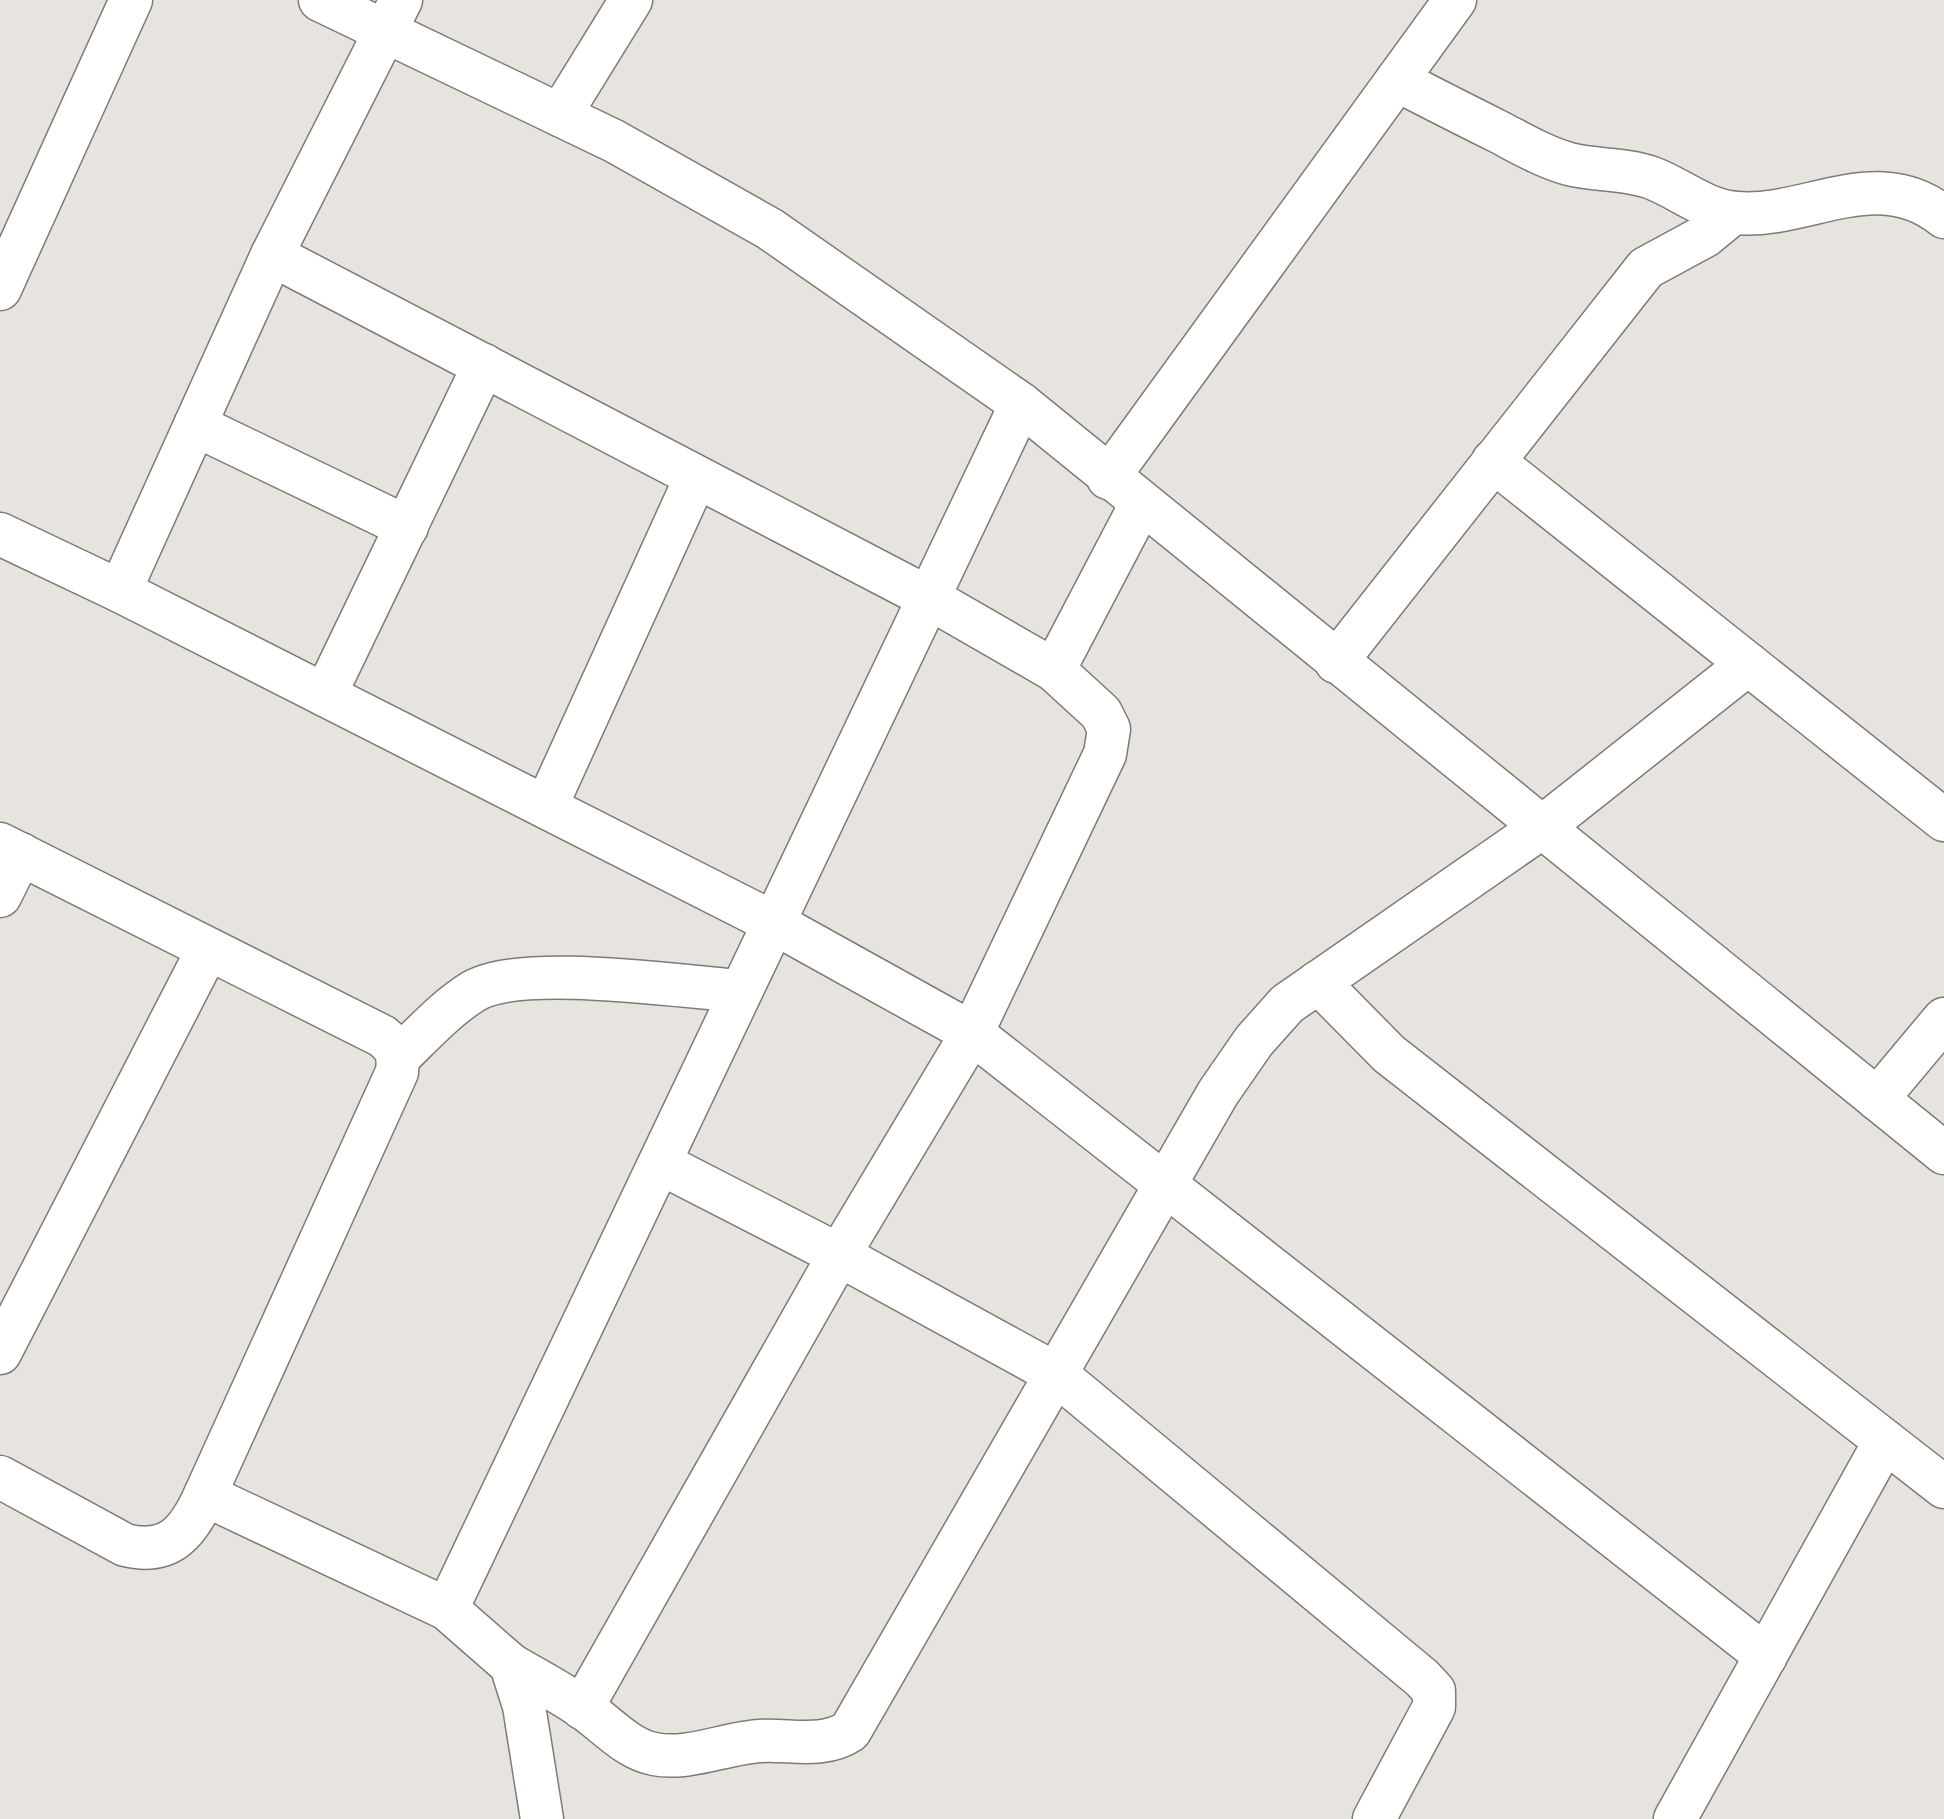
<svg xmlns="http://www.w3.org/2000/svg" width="1944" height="1819" font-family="'Roboto Condensed',sans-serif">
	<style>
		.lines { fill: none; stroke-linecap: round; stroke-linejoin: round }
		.minor-casing { stroke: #7d7b76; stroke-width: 45 }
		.minor { stroke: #fff; stroke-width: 42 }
	</style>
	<rect width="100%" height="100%" fill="#e7e4df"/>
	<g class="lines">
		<defs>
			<g id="minor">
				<path d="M320,0L614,141L770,229L1021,404L1944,1153"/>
				<path d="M1397,80C1431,98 1465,115 1499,132C1522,144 1544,157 1569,164C1596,171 1625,168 1652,178C1681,189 1705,211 1737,213C1807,219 1877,163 1944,217"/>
				<path d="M560,115L631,0"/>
				<path d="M272,255L929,598L1054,670L1101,713L1109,729L1105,754L972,1033L839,1255L582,1708"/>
				<path d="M0,289L131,0"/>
				<path d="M195,425L407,527"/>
				<path d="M1493,461L1944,820"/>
				<path d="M1108,478L1455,0"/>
				<path d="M0,534L120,591L774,923L972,1033L1766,1656"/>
				<path d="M120,591L272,255L401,0"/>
				<path d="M1336,662L1646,268L1705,236L1733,213"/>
				<path d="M1054,670L1141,504"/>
				<path d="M325,695L484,365"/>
				<path d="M546,807L696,477"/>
				<path d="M0,844L382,1036C396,1047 399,1054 397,1072L205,1495C188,1533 169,1556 125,1545L0,1477"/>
				<path d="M0,896L21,854"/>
				<path d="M1318,982L1389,1054L1944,1487"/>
				<path d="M399,1057C422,1035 446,1008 474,991C521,963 682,987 741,991"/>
				<path d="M1877,1099L1944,1019"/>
				<path d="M660,1163L839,1255L1056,1374L1422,1678L1434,1691V1707L1374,1819"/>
				<path d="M0,1353L208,949"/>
				<path d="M205,1495L447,1609L1021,404"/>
				<path d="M447,1609L511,1665L524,1706L542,1819"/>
				<path d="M511,1665C535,1679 560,1692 583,1708C605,1723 627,1749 654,1754C688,1761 726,1743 760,1741C790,1739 823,1749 850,1731L1218,1093L1254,1041L1287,1004L1541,828L1748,664"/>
				<path d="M1675,1819L1885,1441"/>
			</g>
		</defs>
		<use href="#minor" class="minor-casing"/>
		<use href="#minor" class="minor"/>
	</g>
</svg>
